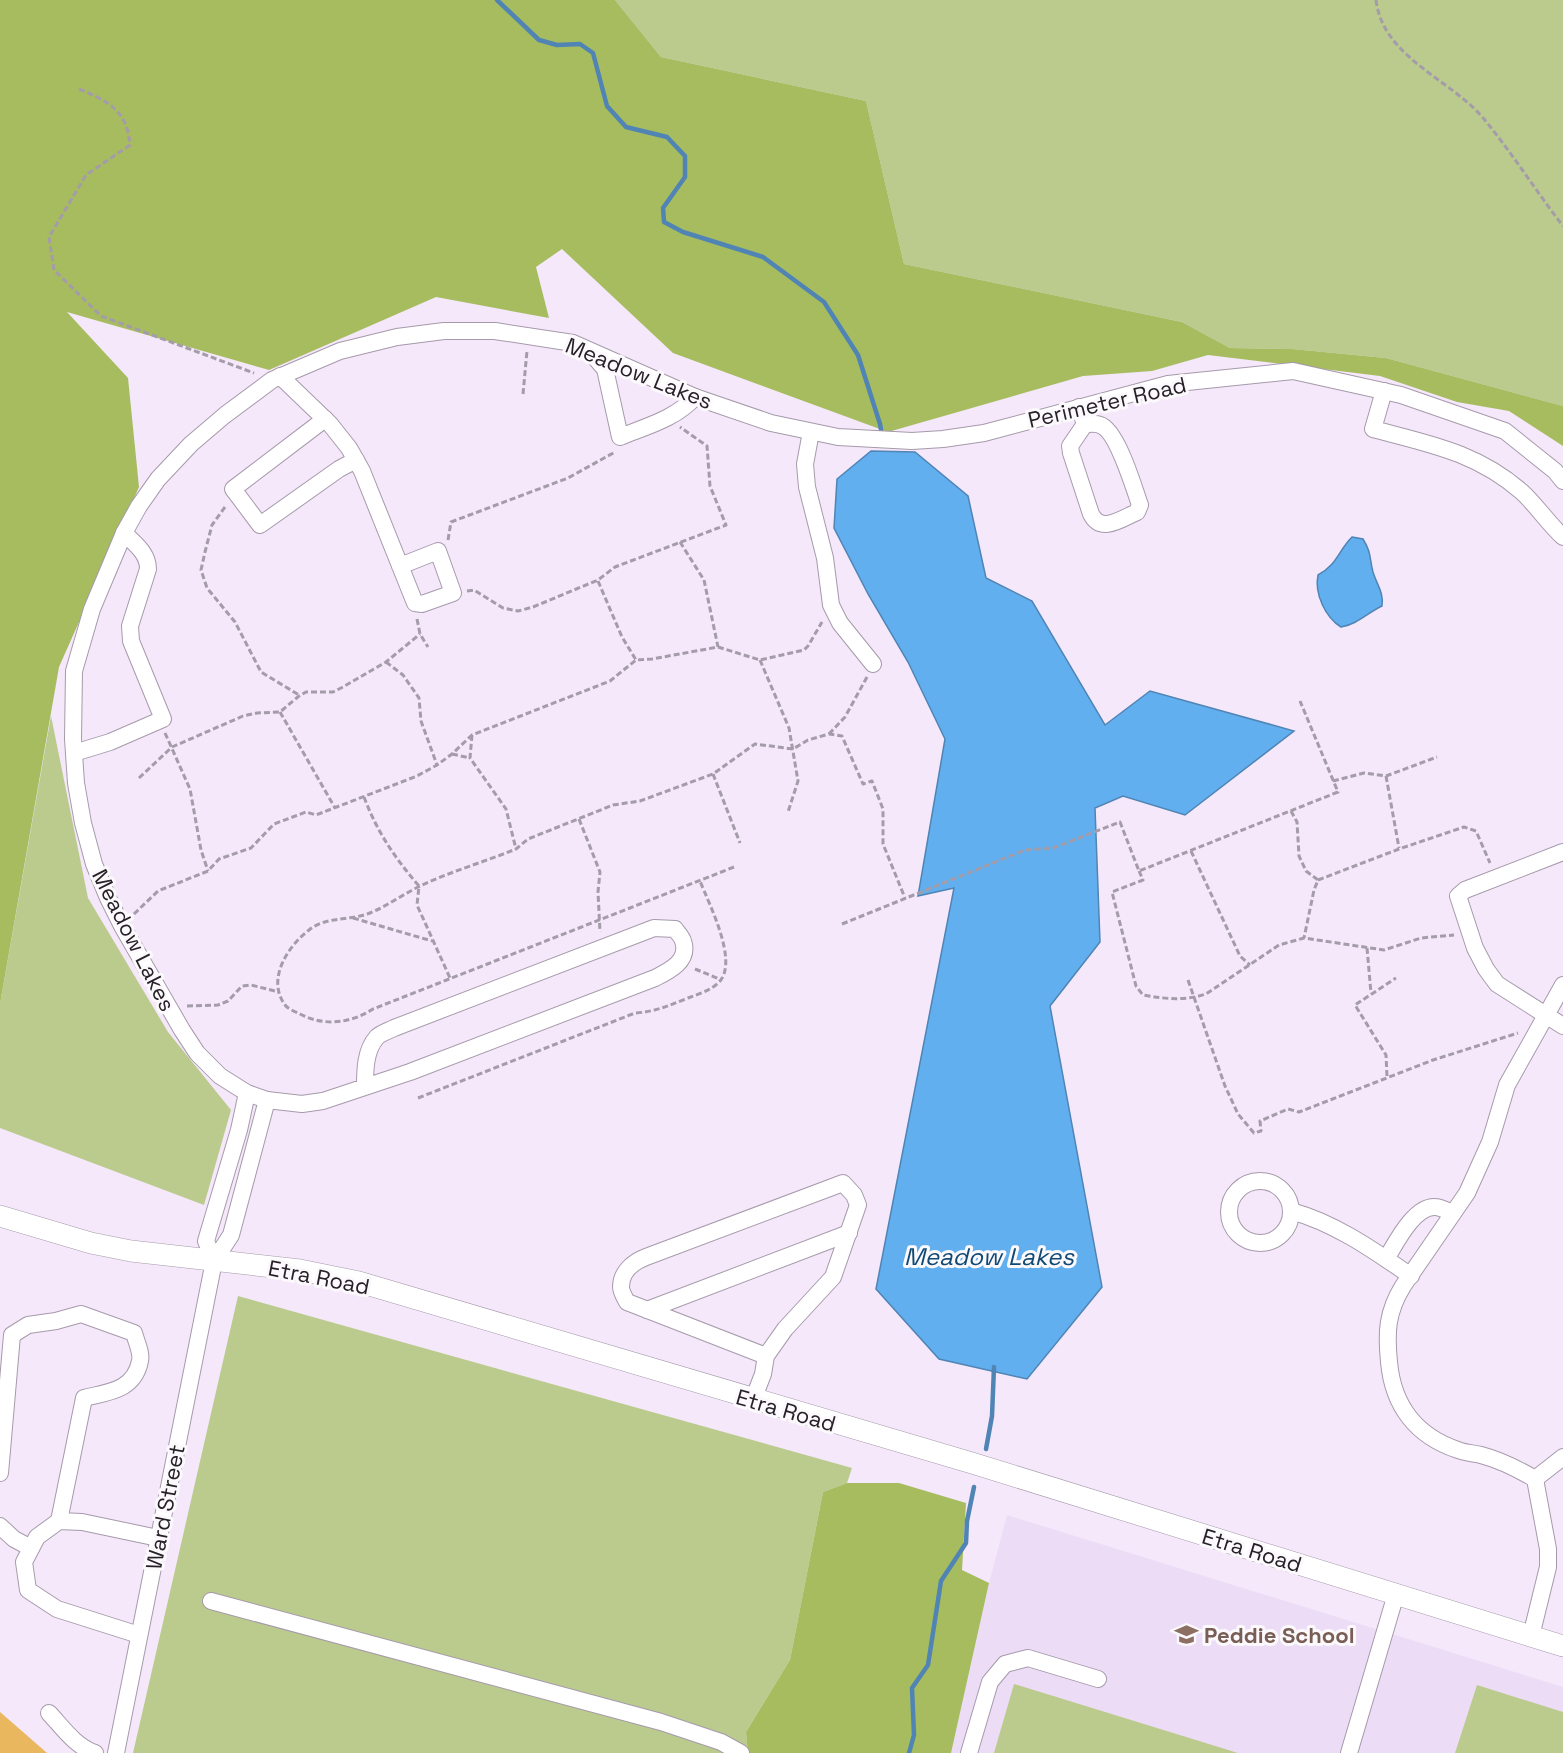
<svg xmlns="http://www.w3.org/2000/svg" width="1563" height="1753" font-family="'Space Grotesk',sans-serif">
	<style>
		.built { fill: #eddcf5 }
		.green { fill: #bacb8d }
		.forest { fill: #a6bc5f }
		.water { fill: #62aff0; stroke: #5084b4; stroke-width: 1.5 }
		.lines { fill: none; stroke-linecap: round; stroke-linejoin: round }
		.stream { stroke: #5084b4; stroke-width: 4.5 }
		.building { fill: #e9b75d }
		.minor-casing { stroke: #a69aab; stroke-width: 18 }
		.major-casing { stroke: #a69aab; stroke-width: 22 }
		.path { stroke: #a49ca9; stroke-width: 3; stroke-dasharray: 6 3; stroke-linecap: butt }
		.minor { stroke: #fff; stroke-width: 16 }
		.major { stroke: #fff; stroke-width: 21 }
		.labels { text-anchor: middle; stroke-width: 6; stroke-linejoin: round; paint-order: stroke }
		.street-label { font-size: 22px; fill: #252127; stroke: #fcf9fd }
		.education-label { font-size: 22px; font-weight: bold; fill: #785e54; stroke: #fcf9fd; text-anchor: start }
		.water-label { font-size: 24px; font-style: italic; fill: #104a74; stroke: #fcf9fd }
	</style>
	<rect width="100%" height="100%" fill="#f4e8fa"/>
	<path class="built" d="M1007,1515L1563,1687V1753H951L989,1583Z"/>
	<g class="green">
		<path d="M615,0H1563V406L1386,358L1292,349L1230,348L1182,322L904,264L866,101L661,57Z"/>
		<path d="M51,716L88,898L168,1032L231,1110L204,1205L0,1128V1004Z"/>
		<path d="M238,1296L852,1468L847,1483L823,1492L790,1660L746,1732L748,1753H133Z"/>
		<path d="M1014,1684L1238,1753H994Z"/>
		<path d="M1477,1685L1563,1712V1753H1455Z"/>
	</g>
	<g class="forest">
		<path d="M0,0H615L661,57L866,101L904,264L1182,322L1230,348L1292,349L1386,358L1563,406V446L1509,411L1457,402L1380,376L1208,355L1152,371L1083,376L888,432L673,353L562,249L536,267L549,318L436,297L269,370L67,312L128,378L139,487L59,667L0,1004Z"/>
		<path d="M847,1483H899L966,1503L962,1570L989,1583L951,1753H748L746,1732L790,1660L823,1492Z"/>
	</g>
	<g class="water">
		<path d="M871,451L915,452L968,496L986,578L1032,601L1105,725L1150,691L1294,731L1185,815L1123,796L1095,808L1100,942L1050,1006L1102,1287L1027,1379L939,1359L876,1289L954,888L918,896L945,739L908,662L868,594L834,528L837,479Z"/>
		<path d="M1352,537L1363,539C1372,554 1369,557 1373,572C1377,585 1384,593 1382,606C1367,613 1358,624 1341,627C1326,618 1314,594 1318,575C1337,565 1338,551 1352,537Z"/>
	</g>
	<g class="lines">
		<g class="stream">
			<path d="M497,0L539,40L557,45L580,44L593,53L607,106L626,127L667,137L685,156V177L663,208L664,222L683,232L763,257L824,302L858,355L880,424L882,435"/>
			<path d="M986,1449L992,1416L994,1367"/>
			<path d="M909,1753L914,1735L912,1688L928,1665L941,1581L966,1543L967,1521L974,1487"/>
		</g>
	</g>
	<path class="building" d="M0,1712L23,1732L47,1753H0Z"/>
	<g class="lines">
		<defs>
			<g id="minor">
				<path d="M592,354L605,369L620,437C647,426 675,419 695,397"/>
				<path d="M280,376L330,424L349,448L362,471L415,603L422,604L453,593L438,551L400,566"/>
				<path d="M1384,391L1373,429C1429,444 1476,452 1522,492C1537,506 1548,523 1563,537"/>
				<path d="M1079,407L1085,424C1089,424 1096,423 1100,425C1117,430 1134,488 1140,505L1137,512C1121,519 1101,534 1091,514L1071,453L1070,446L1085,424"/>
				<path d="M325,419L233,489L260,525L339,469L356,460"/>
				<path d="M811,432L805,464L807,487L825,558L831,605L840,623L873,664"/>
				<path d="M74,753L110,742L163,719L131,641L130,626L148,569C148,553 135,544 124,533"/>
				<path d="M1563,852L1465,890L1458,896L1475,948L1486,969L1497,984L1563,1026"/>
				<path d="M365,1087C365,1071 365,1050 377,1037C381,1033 388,1031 394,1028L654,928L675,929C677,932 682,937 683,941C690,961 669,971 655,978L410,1072L323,1101L302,1104L267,1100L247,1093L220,1076L197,1053L182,1030L122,926L108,898L94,864L83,823L76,783L73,739L74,671L92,609L124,533L139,506L158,479L191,444L225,415L272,380L340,351L397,337L444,331H495L573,343L695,397L771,423L838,437L912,441L943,439L984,433L1168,384L1293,371L1401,395L1505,431L1555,471L1563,481"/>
				<circle cx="1260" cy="1212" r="31"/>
				<path d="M1291,1211C1335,1223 1373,1250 1411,1276"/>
				<path d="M1386,1259C1396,1243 1414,1206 1435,1207C1440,1207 1448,1211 1453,1213"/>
				<path d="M214,1261L206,1241L239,1130L247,1093"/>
				<path d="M647,1310L849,1233"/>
				<path d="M753,1400L763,1374L766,1356L785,1329L833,1277L858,1205L854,1195L843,1183L646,1257C633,1262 621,1272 621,1287C621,1292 625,1298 627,1302L766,1356"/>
				<path d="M0,1473L12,1335L28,1325L56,1321L81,1314L134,1333C136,1341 142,1353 140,1361C134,1391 108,1392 84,1398L59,1521"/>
				<path d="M1535,1479L1563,1457"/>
				<path d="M0,1526L14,1539L31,1548"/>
				<path d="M211,1601L661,1722L721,1742L741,1753"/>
				<path d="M139,1635L57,1609L28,1590L24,1562L37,1537L59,1521L82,1522L158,1538"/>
				<path d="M1531,1636L1548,1567V1549L1535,1479C1518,1469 1500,1460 1481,1455C1473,1453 1465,1453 1458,1450C1416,1436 1393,1406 1389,1362C1386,1332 1387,1312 1403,1286L1467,1193L1490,1142L1507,1085L1563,985"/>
				<path d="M49,1713C63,1728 75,1746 95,1753"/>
				<path d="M116,1753L214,1261L231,1235L267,1100"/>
				<path d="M969,1753L990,1682L1005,1664L1028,1658L1098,1679"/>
				<path d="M1349,1753L1396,1594"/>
			</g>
			<path id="major" d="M0,1216L91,1243L131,1251L300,1270L359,1282L972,1463L1563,1646"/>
		</defs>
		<use href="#minor" class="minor-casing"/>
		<use href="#major" class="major-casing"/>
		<g class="path">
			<path d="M1376,0C1383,58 1451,79 1484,119C1512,153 1536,191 1563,226"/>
			<path d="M79,89C109,102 127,110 130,145L86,175L49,237L54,270L101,316L254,373"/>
			<path d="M523,394L527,351"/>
			<path d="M225,507L212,525L205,552L201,570L207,588L235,622L261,672L299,695"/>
			<path d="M448,540L451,522L568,478L615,452"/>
			<path d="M680,542L704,580L718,647"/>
			<path d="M598,581L622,637L636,660"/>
			<path d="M467,591L474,590L503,608L518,611L533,607L598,580L615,567L726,525L710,486L707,446L680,427"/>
			<path d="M417,619L420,634L428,647"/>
			<path d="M760,660L789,728L798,781L788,812"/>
			<path d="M386,662L403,675L419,698L421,721L437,765"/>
			<path d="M280,712L335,808"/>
			<path d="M165,733L190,789L201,850L208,871"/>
			<path d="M829,734L845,717L867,677"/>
			<path d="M472,735L470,758L506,809L516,849"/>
			<path d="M452,754L470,758"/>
			<path d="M713,774L740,843"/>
			<path d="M1386,776L1399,848"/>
			<path d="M139,778L172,747L243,716L257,713L280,712L299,696L306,692H333L341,688L386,662L420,634"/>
			<path d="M1333,781L1364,773L1386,776L1437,757"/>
			<path d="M364,797C377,832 395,858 419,886L417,905L450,978"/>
			<path d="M1291,811L1297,822L1299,856L1306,871L1318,880L1314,890L1304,938"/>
			<path d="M579,819L600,872L598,892L600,932"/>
			<path d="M1191,851L1240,956L1250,965"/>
			<path d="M734,867L373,1009C351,1023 325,1027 300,1014C296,1012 288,1009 285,1005C266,979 288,946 309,930C326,916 350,921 370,913C387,906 402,895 418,887C449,872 484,862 516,849L528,839L613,805L640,801L713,774L755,744L793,749L808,740L829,734L842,736L863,784L872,781L883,809V844L905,898"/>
			<path d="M1139,871L1143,880L1112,892L1136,986L1143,995C1165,999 1185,1001 1206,994L1279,945L1304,938L1384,950L1421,938L1454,935"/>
			<path d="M1318,880L1399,849L1464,827L1476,831L1490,863"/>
			<path d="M134,914L158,891L208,871L219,859L251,848L274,824L306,812L316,815L417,776L437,765L452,754L472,735L610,681L636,660L652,659L718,647L760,660L804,650L808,646L822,622"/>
			<path d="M353,918L432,941"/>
			<path d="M842,924L1025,850L1053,848L1120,822L1139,871L1338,792L1300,701"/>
			<path d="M1367,948L1371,993"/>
			<path d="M695,969L722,980"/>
			<path d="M1188,980L1225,1086L1238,1114L1254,1133L1261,1131L1260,1121L1288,1109L1299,1112L1433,1060L1518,1033"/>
			<path d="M187,1006L218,1005L228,1001L242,986L251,985L279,992"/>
			<path d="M1387,1076L1386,1055L1355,1005L1396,978"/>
			<path d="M418,1098L635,1013C655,1012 670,1005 688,998C699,994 712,990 720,981C738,960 709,904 700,881"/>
		</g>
		<use href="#minor" class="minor"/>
		<use href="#major" class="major"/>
	</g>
	<defs>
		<symbol id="school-bare" viewBox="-9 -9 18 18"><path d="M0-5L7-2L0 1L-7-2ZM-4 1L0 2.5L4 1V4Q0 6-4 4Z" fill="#8d6e63" stroke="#fcf9fd" stroke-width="2.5" paint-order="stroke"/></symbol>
	</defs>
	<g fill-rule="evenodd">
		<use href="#school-bare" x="1170" y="1618" width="33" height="33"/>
	</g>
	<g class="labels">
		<g class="street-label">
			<text transform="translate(639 373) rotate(22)" y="8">Meadow Lakes</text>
			<text transform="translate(1107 402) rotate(-13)" y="8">Perimeter Road</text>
			<text transform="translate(134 940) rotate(63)" y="8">Meadow Lakes</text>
			<text transform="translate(319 1277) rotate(11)" y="8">Etra Road</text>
			<text transform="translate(786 1410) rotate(16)" y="8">Etra Road</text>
			<text transform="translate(165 1507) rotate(-79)" y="8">Ward Street</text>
			<text transform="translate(1252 1550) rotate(17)" y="8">Etra Road</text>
		</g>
		<g class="education-label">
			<text x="1204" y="1643">Peddie School</text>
		</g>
		<g class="water-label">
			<text x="989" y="1265">Meadow Lakes</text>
		</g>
	</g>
</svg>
